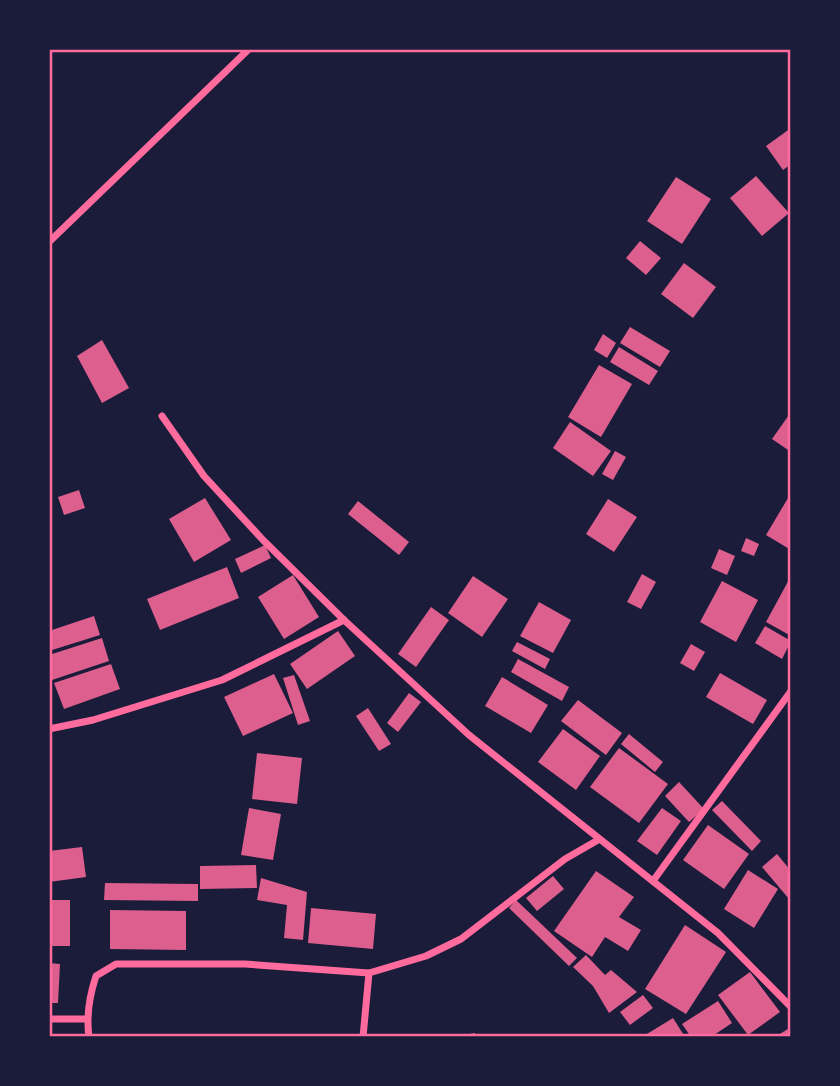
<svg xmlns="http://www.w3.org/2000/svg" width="840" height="1086" font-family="Karla,sans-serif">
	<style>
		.building { fill: #dd5f8e }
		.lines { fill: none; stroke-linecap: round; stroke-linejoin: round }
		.minor { stroke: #ff6b9d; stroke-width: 7 }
		.neatline { fill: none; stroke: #ff6b9d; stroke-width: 2.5 }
	</style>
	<rect width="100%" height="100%" fill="#1b1b3a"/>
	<g class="building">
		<path d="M791,128V164L783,170L766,146Z"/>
		<path d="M756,176L789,213L762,236L730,198Z"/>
		<path d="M676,177L711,199L682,244L647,221Z"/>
		<path d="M640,241L661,258L646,275L626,258Z"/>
		<path d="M684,263L716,287L693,318L661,294Z"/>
		<path d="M630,327L670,351L660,367L620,343Z"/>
		<path d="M603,334L616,343L607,358L594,350Z"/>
		<path d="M102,340L129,388L102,403L77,356Z"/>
		<path d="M619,347L658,371L649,385L610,362Z"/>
		<path d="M599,365L632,384L601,437L568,417Z"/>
		<path d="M791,412V452L772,439Z"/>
		<path d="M570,422L611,451L593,476L553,448Z"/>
		<path d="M615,451L626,457L613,480L602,474Z"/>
		<path d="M79,490L85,508L64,515L58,497Z"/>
		<path d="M791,493V550L766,535Z"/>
		<path d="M205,498L231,540L194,562L169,519Z"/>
		<path d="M608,499L637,517L614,552L586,534Z"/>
		<path d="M358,501L409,542L399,555L348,514Z"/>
		<path d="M746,538L759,544L754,556L741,551Z"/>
		<path d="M265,545L271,558L241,573L235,559Z"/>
		<path d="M719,549L735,556L727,575L711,568Z"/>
		<path d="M227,567L239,598L160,630L147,599Z"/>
		<path d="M642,574L656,582L641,609L627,602Z"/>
		<path d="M293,575L319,617L284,639L258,597Z"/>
		<path d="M473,576L508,599L482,637L448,613Z"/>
		<path d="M791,576V636L766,622Z"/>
		<path d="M722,581L758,600L736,642L700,622Z"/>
		<path d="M539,602L571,620L553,653L520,636Z"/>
		<path d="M431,607L449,620L416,667L398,654Z"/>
		<path d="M94,616L100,635L49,651V631Z"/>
		<path d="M765,626L791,641L782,659L755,643Z"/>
		<path d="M338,631L355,656L307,689L290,664Z"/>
		<path d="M102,638L109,661L52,680L49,655Z"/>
		<path d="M517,642L550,659L545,669L512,651Z"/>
		<path d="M691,644L705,652L694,671L680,663Z"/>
		<path d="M518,659L569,687L562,701L511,672Z"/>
		<path d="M111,664L120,689L64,709L54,683Z"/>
		<path d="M720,673L767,700L753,724L706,697Z"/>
		<path d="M274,674L293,713L243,736L224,697Z"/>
		<path d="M294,675L310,721L298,725L283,678Z"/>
		<path d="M502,677L548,705L531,733L485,706Z"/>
		<path d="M409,693L421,702L398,732L387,723Z"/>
		<path d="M578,700L622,733L606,755L561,721Z"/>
		<path d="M368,708L391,744L379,751L356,716Z"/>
		<path d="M563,729L600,756L576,790L538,762Z"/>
		<path d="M629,734L663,762L655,772L621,744Z"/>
		<path d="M619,748L668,784L639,823L590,787Z"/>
		<path d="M257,753L302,758L297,804L252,799Z"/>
		<path d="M679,782L704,809L689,822L665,796Z"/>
		<path d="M722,801L761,841L752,851L712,810Z"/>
		<path d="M249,808L281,814L273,860L241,855Z"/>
		<path d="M662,808L681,821L657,855L637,841Z"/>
		<path d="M708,825L749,854L724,889L683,860Z"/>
		<path d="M82,847L86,877L49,882V851Z"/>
		<path d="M777,854L791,871L789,899L762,867Z"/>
		<path d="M256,865L257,888L200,889V866Z"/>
		<path d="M748,870L778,889L754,928L724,909Z"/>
		<path d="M596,871L634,897L619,917L641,930L628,951L605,937L592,957L554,931Z"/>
		<path d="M553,876L564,889L537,911L526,898Z"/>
		<path d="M261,878L307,892L303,940L284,938L287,905L257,900Z"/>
		<path d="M105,883L198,884V901L104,900Z"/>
		<rect x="49" y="900" width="21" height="46"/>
		<path d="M516,900L577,958L569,966L509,908Z"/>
		<path d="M311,908L376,914L373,949L308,943Z"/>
		<path d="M110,910L186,911V950L110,949Z"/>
		<path d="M685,925L726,952L686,1014L645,989Z"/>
		<path d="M586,955L605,975L611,970L637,992L609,1013L593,986L573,967Z"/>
		<path d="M49,963L60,964L58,1003H49Z"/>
		<path d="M750,972L780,1012L748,1035L718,995Z"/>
		<path d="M643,995L653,1008L630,1025L620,1012Z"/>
		<path d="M718,1001L732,1023L711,1037H691L682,1024Z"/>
		<path d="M673,1018L685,1037H642Z"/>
		<path d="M791,1027V1037H775Z"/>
		<path d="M475,1033L476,1037H458V1036Z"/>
	</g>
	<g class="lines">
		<g class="minor">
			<path d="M49,242L249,49"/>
			<path d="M162,416L204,476L263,540L344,620L469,735L718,933L791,1007"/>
			<path d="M49,729L93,720L222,680L344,620"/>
			<path d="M653,881L791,691"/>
			<path d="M49,1019H87"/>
			<path d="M89,1037C86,1015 89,997 96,976L116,964H245L369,973"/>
			<path d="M363,1037L369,973L426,956L461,939L565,859L598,840"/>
		</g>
	</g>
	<rect width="840" height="1086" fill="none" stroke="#1b1b3a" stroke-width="102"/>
	<rect x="51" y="51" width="738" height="984" class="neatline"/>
</svg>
